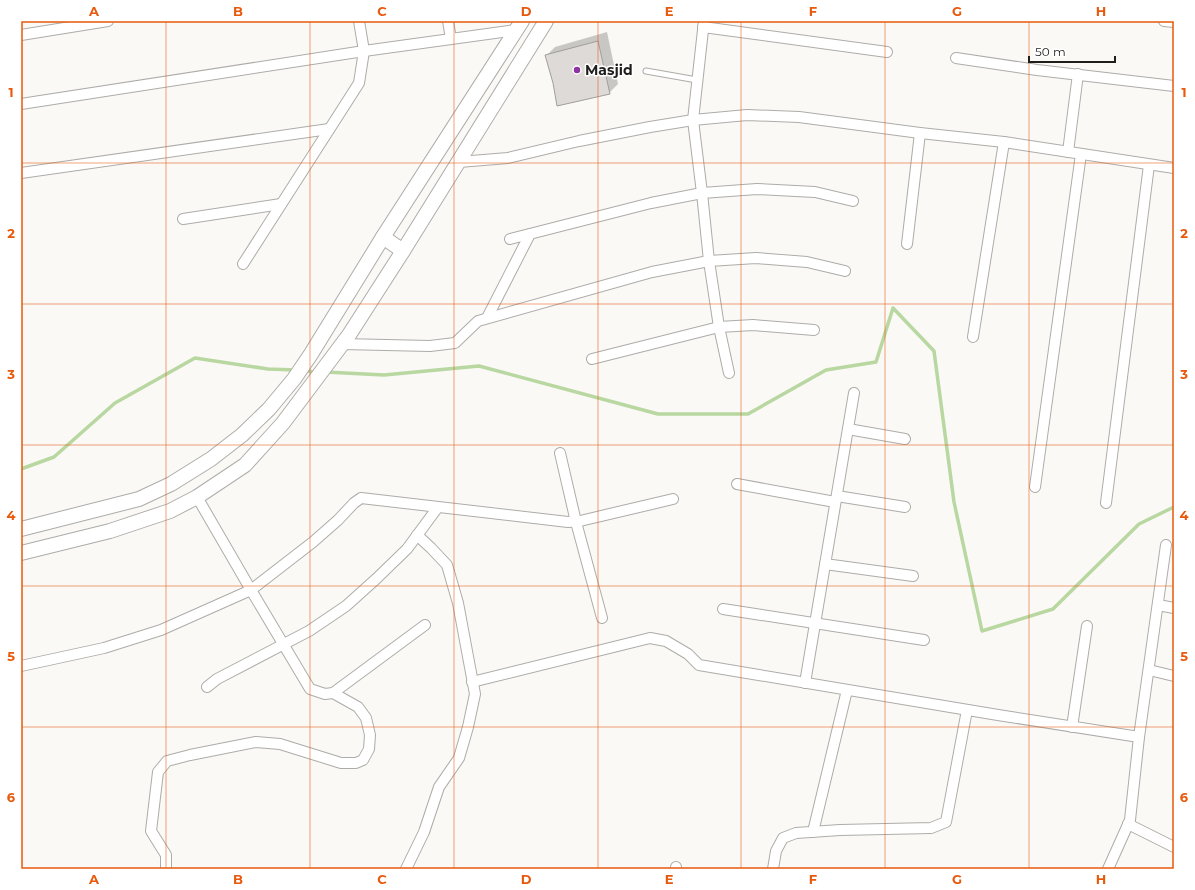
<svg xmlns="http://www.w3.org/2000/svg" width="1195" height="890" font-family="Montserrat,sans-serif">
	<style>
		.shadow { fill: #0003 }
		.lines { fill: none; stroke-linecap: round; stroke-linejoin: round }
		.stream { stroke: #b8d7a1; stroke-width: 3.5 }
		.building { fill: #dddad7; stroke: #a19f9c }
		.lane-casing { stroke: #aeaca9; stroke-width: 7 }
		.street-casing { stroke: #aeaca9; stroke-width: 12 }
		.secondary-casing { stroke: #aeaca9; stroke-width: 16 }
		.lane { stroke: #fff; stroke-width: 5 }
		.street { stroke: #fff; stroke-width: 10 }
		.secondary { stroke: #fff; stroke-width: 14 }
		.grid { fill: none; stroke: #e8590c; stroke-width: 1; stroke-opacity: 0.55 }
		.poi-dot { fill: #8e35a1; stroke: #fff; stroke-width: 1.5 }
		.labels { text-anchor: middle; stroke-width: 3; stroke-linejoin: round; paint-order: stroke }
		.poi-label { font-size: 14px; font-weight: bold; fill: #1f1e1d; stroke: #fff; text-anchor: start }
		.neatline { fill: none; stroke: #e8590c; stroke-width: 1.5 }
		.grid-label { font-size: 13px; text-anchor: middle; font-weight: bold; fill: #e8590c }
	</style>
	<rect width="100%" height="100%" fill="#faf9f5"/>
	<path class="shadow" d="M607,32L618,84L609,93L554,82L546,56L555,47Z"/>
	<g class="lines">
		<g class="stream">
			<path d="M303,371L317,372"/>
			<path d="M325,372L384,375L479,366L658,414H748L826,370L876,362L893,308L934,351L954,502L982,631L1053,609L1139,524L1174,507"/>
			<path d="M21,469L54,457L115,403L195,358L268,369L295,370"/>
		</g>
	</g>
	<path class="building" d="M598,41L610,94L557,106L553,83L545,55Z"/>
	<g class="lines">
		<defs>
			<path id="lane" d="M646,71L697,80"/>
			<g id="street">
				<path d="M359,21L364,51L516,30"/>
				<path d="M448,21L451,39"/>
				<path d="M704,21L693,120L702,193L709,261L719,327L729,373"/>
				<path d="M1164,21L1174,22"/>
				<path d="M703,27L887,52"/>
				<path d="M21,35L108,21"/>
				<path d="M956,58L1037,70L1174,86"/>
				<path d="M21,104L364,51L359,83L243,264"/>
				<path d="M1068,152L1078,74"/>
				<path d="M459,162L508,158L579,141L650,127L693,120L747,115L799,117L920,133L1004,142L1174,168"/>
				<path d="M21,173L329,129"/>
				<path d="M183,219L281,204"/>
				<path d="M510,239L651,203L702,193L757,189L815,192L853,201"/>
				<path d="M907,244L920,133"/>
				<path d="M487,318L530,234"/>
				<path d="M973,337L1004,142"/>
				<path d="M342,344L430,346L455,343L478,321L652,272L709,261L756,258L807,262L845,271"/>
				<path d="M592,359L719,327L753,325L814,330"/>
				<path d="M848,429L905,439"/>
				<path d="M560,453L576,522L602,618"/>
				<path d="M737,484L835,502"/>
				<path d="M1035,487L1081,154"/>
				<path d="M837,496L905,507"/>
				<path d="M197,497L251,590L310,689L325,694L333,693L425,625"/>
				<path d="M1106,503L1149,165"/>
				<path d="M825,564L913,576"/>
				<path d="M1158,605L1174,608"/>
				<path d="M723,609L924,640"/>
				<path d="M21,666L104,648L161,630L251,590L313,542L338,520L354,503L361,498L568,522L580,521L673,499"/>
				<path d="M1149,670L1174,676"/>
				<path d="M472,682L650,638L666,641L688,654L699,665L998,715L1139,737"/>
				<path d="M805,683L854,393"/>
				<path d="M207,687L217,679L309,631L346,606L376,579L407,549L438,507"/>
				<path d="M1072,727L1087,626"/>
				<path d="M1128,824L1174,847"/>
				<path d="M813,832L847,690"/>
				<path d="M166,869V855L151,831L158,772L167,761L190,755L256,742L280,744L341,763H356L363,760L369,749L370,735L366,718L358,707L333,693"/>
				<path d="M406,869L424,832L439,787L459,758L468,727L475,694L458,603L447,565L431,548L417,535"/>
				<path d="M676,869V867"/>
				<path d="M773,869L776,851L783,838L796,833L840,830L931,828L946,822L967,710"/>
				<path d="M1108,869L1130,820L1139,737L1166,545"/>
			</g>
			<g id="secondary">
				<path d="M383,237L403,251"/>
				<path d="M21,529L139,499L171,484L211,459L242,435L269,409L294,379L311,354L383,237L522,21"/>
				<path d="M21,553L110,531L170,511L197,497L245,465L283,423L349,335L403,251L546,21"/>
			</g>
		</defs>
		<use href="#lane" class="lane-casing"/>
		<use href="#street" class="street-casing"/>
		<use href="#secondary" class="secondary-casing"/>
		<use href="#lane" class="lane"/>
		<use href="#street" class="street"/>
		<use href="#secondary" class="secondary"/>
	</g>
	<path class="grid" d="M166,21V869M310,21V869M454,21V869M598,21V869M741,21V869M885,21V869M1029,21V869M21,163H1174M21,304H1174M21,445H1174M21,586H1174M21,727H1174"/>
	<circle class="poi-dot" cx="577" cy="70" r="4"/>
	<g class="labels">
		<g class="poi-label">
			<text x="585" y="75">Masjid</text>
		</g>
	</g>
	<rect width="1195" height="890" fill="none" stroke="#ffffff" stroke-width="44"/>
	<path d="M1029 56v6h86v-6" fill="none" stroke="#1f1e1d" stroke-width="2"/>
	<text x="1035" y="56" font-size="12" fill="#1f1e1d" stroke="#ffffff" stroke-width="3" paint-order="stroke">50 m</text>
	<rect x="22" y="22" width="1151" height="846" class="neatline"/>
	<g class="grid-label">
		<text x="94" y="16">A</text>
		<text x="238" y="16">B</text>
		<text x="382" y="16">C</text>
		<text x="526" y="16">D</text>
		<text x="669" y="16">E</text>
		<text x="813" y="16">F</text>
		<text x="957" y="16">G</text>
		<text x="1101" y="16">H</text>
		<text x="11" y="97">1</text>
		<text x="1184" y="97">1</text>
		<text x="11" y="238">2</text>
		<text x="1184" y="238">2</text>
		<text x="11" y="379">3</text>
		<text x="1184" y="379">3</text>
		<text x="11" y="520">4</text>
		<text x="1184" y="520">4</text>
		<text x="11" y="661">5</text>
		<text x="1184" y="661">5</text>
		<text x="11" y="802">6</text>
		<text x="1184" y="802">6</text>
		<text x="94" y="884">A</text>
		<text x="238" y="884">B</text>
		<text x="382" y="884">C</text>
		<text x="526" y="884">D</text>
		<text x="669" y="884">E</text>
		<text x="813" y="884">F</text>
		<text x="957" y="884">G</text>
		<text x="1101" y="884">H</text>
	</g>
</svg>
